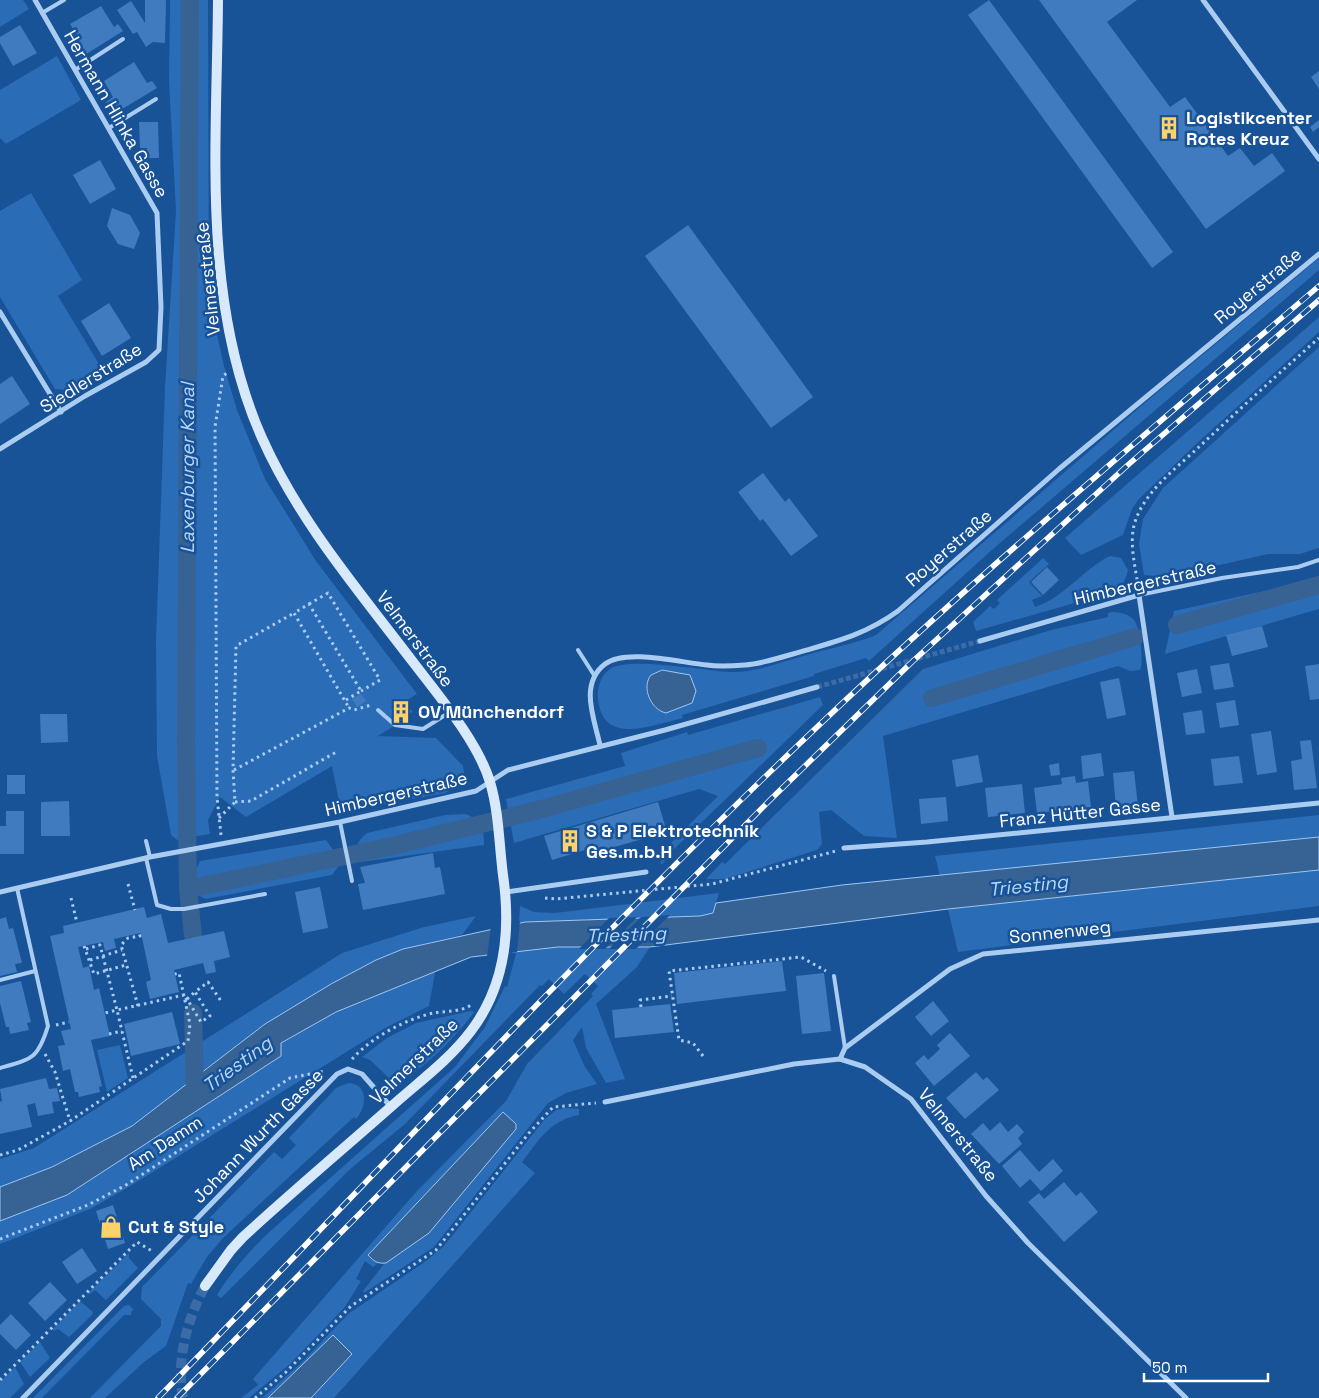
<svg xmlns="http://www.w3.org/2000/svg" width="1319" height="1398" font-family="'Space Grotesk',sans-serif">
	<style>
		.green { fill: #2b6cb6 }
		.water { fill: #376294; stroke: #9dc7f4 }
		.pier { fill: #185297 }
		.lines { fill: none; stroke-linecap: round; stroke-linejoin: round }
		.canal { stroke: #376294; stroke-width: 18 }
		.building { fill: #407bbf }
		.street-tunnel { stroke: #3b6ca7; stroke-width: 5; stroke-dasharray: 5 2.5; stroke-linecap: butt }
		.secondary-tunnel { stroke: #3b6ca7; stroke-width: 10; stroke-dasharray: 10 5; stroke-linecap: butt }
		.path { stroke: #abccf1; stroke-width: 3; stroke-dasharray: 2.5 4; stroke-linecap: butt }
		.lane { stroke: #abccf1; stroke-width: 4 }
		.street { stroke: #abccf1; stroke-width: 5 }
		.secondary { stroke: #d9e9fc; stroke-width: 10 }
		.rail-casing { stroke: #fff; stroke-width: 5.5 }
		.rail { stroke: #185297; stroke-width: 4; stroke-dasharray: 11; stroke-linecap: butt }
		.labels { text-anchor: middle; stroke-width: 5; stroke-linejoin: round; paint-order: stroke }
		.street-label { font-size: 18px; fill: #fff; stroke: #185297 }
		.poi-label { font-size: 18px; font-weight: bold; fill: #fff; stroke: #185297; text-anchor: start }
		.water-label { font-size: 19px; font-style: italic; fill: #b7d6f8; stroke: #185297 }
	</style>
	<rect width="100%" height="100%" fill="#185297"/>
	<g class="green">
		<path d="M0,0H23L29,9L0,27Z"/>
		<path d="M170,0H208L209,298L224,366L237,410L265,479L316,561L417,694L390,711L397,724L378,736L436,738L463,766L465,779L445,793L341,812L332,766L246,817L220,797L208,820L210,834L197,836L181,843L171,835L157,756L156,641L165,387L176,211L169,81Z"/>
		<path d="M57,56L81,100L6,144L0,138V90Z"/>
		<path d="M31,193L82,280L58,296L105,374L75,391L55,389L0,297V211Z"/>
		<path d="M1319,258V270L993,549L869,661L866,658L814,674V676L682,715L683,718C652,725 602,747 598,698C597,687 601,675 610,669C628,656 705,671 730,672C754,673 777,663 800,657C825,649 851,645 876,635L1147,401Z"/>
		<path d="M1319,317V332L1193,447L1138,500L1132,509L1123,535L1081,555L1065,538Z"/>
		<path d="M1319,347V548L1300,554H1268L1167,577L1144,575L1139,544L1143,519L1163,488Z"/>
		<path d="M1110,556L1121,558L1128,570C1125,584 1118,592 1104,597L1103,595L976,631L973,622L990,606L994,609L1000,603L997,600L1043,558L1049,564L1029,582L1042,596L1032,600L1035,607C1064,598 1083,569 1110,556Z"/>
		<path d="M1319,576V609L1165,654L1174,611L1305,582Z"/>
		<path d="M1112,612C1120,612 1129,614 1134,620C1140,626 1144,664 1140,670L1130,671L1118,666L883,736L897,838L864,836L831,810L819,812L822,844L817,850L725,879H706L722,862L725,864L923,669L1051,630L1108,617V613Z"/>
		<path d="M820,697L823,705L668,855L669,857L661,865L660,854L718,796L699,789L514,843L506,799L625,766L621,753L687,732L688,735Z"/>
		<path d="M466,814C482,821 484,829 484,845L361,862C352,851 357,841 367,833L445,815Z"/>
		<path d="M1319,815V837L940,876L935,856Z"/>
		<path d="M326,840L336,854L338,867L332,875L206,899L195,894L192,878L200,861Z"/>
		<path d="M1319,870V906L958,952L948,909Z"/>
		<path d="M719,893L713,913L700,916L519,923L520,906L534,912L555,913Z"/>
		<path d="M476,916L462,935L403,949L376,960L331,984L265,1024L132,1126L52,1167L0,1187V1159L34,1148L342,953L424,927Z"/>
		<path d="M558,947H650L637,967L596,1004L625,1079L606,1083L586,1048L582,1027L573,1040L585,1067L597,1084L566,1093L548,1103L434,1247L364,1293L363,1291L384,1264L380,1261L373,1267L365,1261L356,1279L361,1281L345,1307L290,1364L249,1398H241L258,1385L253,1379L416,1192L506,1101L527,1064L593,996L591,994L598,986L585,974L564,994L549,979L542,986L540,985L405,1124L349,1170L221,1298L217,1295C231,1272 247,1254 266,1235L455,1067L485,1027L505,986L507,987L517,950Z"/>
		<path d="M438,968L435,973L429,1006L385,1028L127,1188L90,1209L0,1244V1221L67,1195L281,1056V1043L336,1012Z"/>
		<path d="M471,1011L474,1012C462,1030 412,1085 391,1080L370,1060L362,1057L387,1038L416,1023Z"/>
		<path d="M120,1045L128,1078L107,1092L97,1050Z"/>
		<path d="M348,1083C369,1084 367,1107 356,1119L354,1117L223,1238L207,1257L191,1284L188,1283L166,1346L144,1362L105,1398H90L161,1326V1319L141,1299L142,1287L274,1152L282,1159L296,1145L289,1138L336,1088Z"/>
		<path d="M564,1108L579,1109V1115C549,1121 540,1139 522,1162L535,1173L334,1398H262L302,1362L348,1314L426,1261L444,1246L544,1120L556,1110Z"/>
		<path d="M129,1253V1258L138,1268L106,1300L95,1290L90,1294L88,1293Z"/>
		<path d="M80,1301L93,1312L92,1315L69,1337L58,1329L54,1331L53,1329Z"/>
		<path d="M129,1305L134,1310H132L131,1315H124L42,1398H33L124,1306Z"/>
		<path d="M40,1342L50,1358L30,1377L20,1362Z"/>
		<path d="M15,1367L24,1384L10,1398H0V1382Z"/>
	</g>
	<g class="water">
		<path d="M662,670L690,675L696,691L692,703L666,713C651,710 641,687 651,675Z"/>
		<path d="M1319,837V870L948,909L650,947H558L471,957L336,1012L281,1043V1056L67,1195L0,1221V1187L52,1167L132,1126L265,1024L331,984L376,960L403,949L525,922L700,916L713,913L716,903L842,885Z"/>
		<path d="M503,1112L516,1124V1129L429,1233L386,1263C377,1264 374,1261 368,1255Z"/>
		<path d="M333,1335L352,1354L311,1398H268Z"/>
	</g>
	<g class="pier">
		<path d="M670,915L636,949H609L641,917Z"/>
		<path d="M637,917L605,949H579L609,918Z"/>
		<path d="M520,921L517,952L487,957L491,926Z"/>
	</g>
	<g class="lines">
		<g class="canal">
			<path d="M190,0L186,741L188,889L193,935"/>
			<path d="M1177,625L1319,585"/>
			<path d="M932,698L1135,637"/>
			<path d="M188,889L388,847L542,809L758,748"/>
			<path d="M193,1013L195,1095"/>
		</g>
	</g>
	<g class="building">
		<path d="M145,0H166L165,43L153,42L146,47L137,32L133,34L117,10L131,1L145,23Z"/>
		<path d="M989,0L1173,252L1152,268L968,15Z"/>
		<path d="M1039,0H1137L1107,22L1170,107L1185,97L1228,156L1240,148L1254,166L1272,153L1285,171L1206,229Z"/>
		<path d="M101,6L114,27L118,24L123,31L80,58L72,45L80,40L70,24Z"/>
		<path d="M20,25L37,53L13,66L0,43V37Z"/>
		<path d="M134,62L147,83L152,81L157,88L114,114L106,102L113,97L104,81Z"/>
		<path d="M1319,71V89L1311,77Z"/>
		<path d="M1319,120V127L1313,132L1310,127Z"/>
		<path d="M139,122H158L159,158H147V148H140Z"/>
		<path d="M100,160L116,189L90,204L73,175Z"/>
		<path d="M112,208L130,215L140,233L134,249L118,244L107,226Z"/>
		<path d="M688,225L813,397L771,428L645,256Z"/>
		<path d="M109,303L131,338L102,356L81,321Z"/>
		<path d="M12,376L30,404L0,424V384Z"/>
		<path d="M763,473L785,502L789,498L818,536L791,556L763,519L760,521L738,492Z"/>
		<path d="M1047,567L1059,580L1043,595L1031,582Z"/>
		<path d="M1262,626L1268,647L1232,656L1226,635Z"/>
		<path d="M1229,663L1234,687L1214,690L1210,666Z"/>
		<path d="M1319,664V699L1310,700L1305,666Z"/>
		<path d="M1197,669L1202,693L1182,697L1177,673Z"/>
		<path d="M1119,678L1126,715L1107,719L1100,682Z"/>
		<path d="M361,694L366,701L357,707L352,699Z"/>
		<path d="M1235,700L1239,725L1220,728L1216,703Z"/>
		<path d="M406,702L412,712L395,721L390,711Z"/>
		<path d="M1202,710L1205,733L1186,735L1183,713Z"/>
		<path d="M40,714H67L68,742L41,743Z"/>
		<path d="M1271,731L1277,772L1257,775L1251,734Z"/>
		<path d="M1311,740L1317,788L1294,790L1291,761L1302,759L1300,741Z"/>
		<path d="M1101,753L1104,776L1083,779L1081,756Z"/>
		<path d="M978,755L983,782L956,787L952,760Z"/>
		<path d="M1239,756L1243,783L1214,786L1211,759Z"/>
		<path d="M1059,763L1060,775L1051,776L1049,765Z"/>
		<path d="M1134,771L1138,806L1116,808L1113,773Z"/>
		<rect x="7" y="775" width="18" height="19"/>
		<path d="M1075,776L1076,783L1088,781L1091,807L1037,813L1034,788L1062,784L1061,778Z"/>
		<path d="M1022,784L1025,813L988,817L985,788Z"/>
		<path d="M946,797L948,821L921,824L919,799Z"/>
		<path d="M69,801L70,836H41V802Z"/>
		<path d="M658,802L667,832L597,852L595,847L552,860L544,836Z"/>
		<path d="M6,811H24V854H0V826H6Z"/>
		<path d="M433,853L435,868L440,867L445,894L363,910L358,884L365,883L360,867Z"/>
		<path d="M320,887L328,928L303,933L295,892Z"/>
		<path d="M144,907L147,918L161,914L168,943L224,931L230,957L214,961L216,972L206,974L203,963L174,970L179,992L150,999L146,982L151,980L141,933L114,939L116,948L105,951L103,942L78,947L83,968L89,966L94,990L99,988L110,1036L91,1040L102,1086L99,1087L100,1092L79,1097L78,1092H75L70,1069L63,1071L58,1046L65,1045L61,1031L71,1029L50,936L64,933L63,926Z"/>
		<path d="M6,917L9,929L13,928L22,963L15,964L17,972L0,976V919Z"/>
		<path d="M782,961L786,991L677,1004L674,973Z"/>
		<path d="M824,973L831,1031L802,1034L796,976Z"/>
		<path d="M21,981L31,1022L27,1023L29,1030L10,1034L9,1027H6L0,1003V986Z"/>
		<path d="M933,1001L949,1021L931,1036L915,1017Z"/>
		<path d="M670,1004L674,1032L615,1038L612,1010Z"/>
		<path d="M172,1012L180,1044L131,1056L124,1024Z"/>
		<path d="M950,1033L970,1056L934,1086L915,1063L924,1055L928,1060L940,1049L937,1045Z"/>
		<path d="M976,1072L983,1080L987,1077L999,1090L965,1119L946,1098Z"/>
		<path d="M46,1078L49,1089L57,1088L60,1101L52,1102L54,1113L38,1116L35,1103L27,1105L32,1127L0,1134V1102L2,1101L0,1089Z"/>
		<path d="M1000,1122L1008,1132L1017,1124L1024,1132L1018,1138L1022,1144L999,1164L971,1134L983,1123L990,1131Z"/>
		<path d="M1020,1150L1039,1172L1053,1159L1063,1171L1041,1191L1030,1179L1020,1188L1002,1166Z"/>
		<path d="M1064,1182L1076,1196L1081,1192L1098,1212L1064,1242L1028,1202L1039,1193L1044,1199Z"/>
		<path d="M113,1205L125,1243L108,1249L96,1211Z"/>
		<path d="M82,1248L97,1271L77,1284L62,1262Z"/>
		<path d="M50,1282L67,1300L45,1321L28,1303Z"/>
		<path d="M11,1314L31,1335L16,1350L0,1334V1325Z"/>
	</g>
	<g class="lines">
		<path class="street-tunnel" d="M817,687L980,641"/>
		<path class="secondary-tunnel" d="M183,1398C176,1360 187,1320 205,1286"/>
		<g class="path">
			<path d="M1138,586C1135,564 1128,540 1136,519C1147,489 1179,466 1201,445C1240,409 1279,373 1319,338"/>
			<path d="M309,604L328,593L380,680L361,691"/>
			<path d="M346,700L361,691L309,604L294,613L349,708"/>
			<path d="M234,770L349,708L354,710L371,705"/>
			<path d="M235,802L251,801L338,751"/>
			<path d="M219,818L235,802L233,770L236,646L294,613"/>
			<path d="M221,835L217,797L215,427L223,376L228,372"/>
			<path d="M128,884L135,910"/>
			<path d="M71,898L77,923"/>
			<path d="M545,898L556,899L712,884L836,851"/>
			<path d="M84,946L94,974L126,965"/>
			<path d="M86,949L100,945L117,1010L105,1013"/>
			<path d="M90,960L122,950"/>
			<path d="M187,999L195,992"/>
			<path d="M185,1000L187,999L201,1022L210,1016L195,992L208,982L221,1001"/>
			<path d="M138,1006L121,945L128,938L140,936L139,933"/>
			<path d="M641,1007L640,1000L672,996"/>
			<path d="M56,1025L69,1022"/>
			<path d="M109,1034L122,1031"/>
			<path d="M45,1054L55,1072L70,1121"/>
			<path d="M703,1056L693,1043L679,1040L669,971L801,957L826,971"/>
			<path d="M352,1059C372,1037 404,1020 433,1013C445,1011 461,1012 471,1005"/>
			<path d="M133,1078L117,1010L184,995"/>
			<path d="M0,1155L18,1150L70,1121L188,1041L190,1024L179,973L175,974"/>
			<path d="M0,1239L88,1205L126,1185L290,1078L325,1071"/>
			<path d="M0,1380L137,1242L152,1251"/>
			<path d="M255,1398L285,1373L351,1306L436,1250L529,1133L553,1107L596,1103"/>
		</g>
		<g class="lane">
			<path d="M42,13L64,0"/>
			<path d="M75,70L123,39"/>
			<path d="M109,128L156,99"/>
			<path d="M1139,595L1222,578L1298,567L1319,560"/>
			<path d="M578,650L594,675"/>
			<path d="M378,710L395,725L423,729L450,712"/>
			<path d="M340,822L352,881"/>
			<path d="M146,841L150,857"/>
			<path d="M146,858L157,905L171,909H184L265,894"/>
			<path d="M834,976L845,1048"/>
			<path d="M0,980L35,971"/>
			<path d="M0,1068C32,1059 38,1059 48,1026L17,888"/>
		</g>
		<g class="street">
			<path d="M1203,0L1319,159"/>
			<path d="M0,312L61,412"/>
			<path d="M0,449L85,396L146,362L159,350L161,307L157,213L35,0"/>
			<path d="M980,641L1139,595L1172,817"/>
			<path d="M600,745C594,718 579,684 605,664C626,648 682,663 707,665C719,667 733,666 745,665C761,664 778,658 793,654C834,642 863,636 898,611L1059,469L1319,254"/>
			<path d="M844,848L927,842L1319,803"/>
			<path d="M0,892L150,857L340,822L476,791L508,770L665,730L817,687"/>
			<path d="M506,892L646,872"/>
			<path d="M840,1059L845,1048L950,969L983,954L1319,920"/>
			<path d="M605,1102L794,1064L840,1059L865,1067L911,1099L986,1196L1028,1243L1186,1398"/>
			<path d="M23,1398L337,1074L348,1069L362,1074L391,1107"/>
		</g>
		<path class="secondary" d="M205,1286L231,1250L243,1237C292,1192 343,1149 393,1105C420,1081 449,1060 471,1031C506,985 511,930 503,875C499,844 499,812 490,782C478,742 439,696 413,662C359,591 299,521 262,438C201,301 217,146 218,0"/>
		<defs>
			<g id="rail">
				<path d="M158,1398C376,1174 588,944 815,729C977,575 1149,431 1319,286"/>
				<path d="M177,1398L771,799L912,662L1129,464L1319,300"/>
			</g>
		</defs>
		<use href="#rail" class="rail-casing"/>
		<use href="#rail" class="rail"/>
	</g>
	<defs>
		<symbol id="building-bare" viewBox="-9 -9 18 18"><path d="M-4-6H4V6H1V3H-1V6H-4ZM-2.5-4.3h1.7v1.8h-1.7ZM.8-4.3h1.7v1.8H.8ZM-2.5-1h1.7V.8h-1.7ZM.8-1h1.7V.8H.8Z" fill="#ffd16b" stroke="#185297" stroke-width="2.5" paint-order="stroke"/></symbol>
		<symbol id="shop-bare" viewBox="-9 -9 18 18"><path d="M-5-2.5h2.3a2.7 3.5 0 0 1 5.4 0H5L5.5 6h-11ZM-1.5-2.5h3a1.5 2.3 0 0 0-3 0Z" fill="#ffd16b" stroke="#185297" stroke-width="2.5" paint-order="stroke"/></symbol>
	</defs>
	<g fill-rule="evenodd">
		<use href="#building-bare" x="1153" y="112" width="32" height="32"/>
		<use href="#building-bare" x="385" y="696" width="32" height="32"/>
		<use href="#building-bare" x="554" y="825" width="32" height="32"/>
		<use href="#shop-bare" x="95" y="1211" width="32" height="32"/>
	</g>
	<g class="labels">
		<g class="street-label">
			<text transform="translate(116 114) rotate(60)" y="6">Hermann Hlinka Gasse</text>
			<text transform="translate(208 279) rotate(-96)" y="6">Velmerstraße</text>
			<text transform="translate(1258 286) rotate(-40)" y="6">Royerstraße</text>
			<text transform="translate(91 378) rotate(-32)" y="6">Siedlerstraße</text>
			<text transform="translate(949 548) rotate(-41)" y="6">Royerstraße</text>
			<text transform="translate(1145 583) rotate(-13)" y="6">Himbergerstraße</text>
			<text transform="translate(415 639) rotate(53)" y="6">Velmerstraße</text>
			<text transform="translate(396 794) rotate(-13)" y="6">Himbergerstraße</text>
			<text transform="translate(1080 813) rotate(-6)" y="6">Franz Hütter Gasse</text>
			<text transform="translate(1060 932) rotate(-6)" y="6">Sonnenweg</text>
			<text transform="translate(414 1061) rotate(-44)" y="6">Velmerstraße</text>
			<text transform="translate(958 1135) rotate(51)" y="6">Velmerstraße</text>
			<text transform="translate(258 1136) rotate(-46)" y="6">Johann Wurth Gasse</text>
			<text transform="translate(165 1143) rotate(-33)" y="6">Am Damm</text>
		</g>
		<g class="poi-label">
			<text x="1186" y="124">Logistikcenter<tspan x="1186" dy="21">Rotes Kreuz</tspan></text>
			<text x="418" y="718">OV Münchendorf</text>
			<text x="586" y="837">S &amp; P Elektrotechnik<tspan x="586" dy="21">Ges.m.b.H</tspan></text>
			<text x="128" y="1233">Cut &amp; Style</text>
		</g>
		<g class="water-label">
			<text transform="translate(187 468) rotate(-90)" y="7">Laxenburger Kanal</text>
			<text transform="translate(1028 885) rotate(-6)" y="7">Triesting</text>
			<text transform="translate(626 934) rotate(-2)" y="7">Triesting</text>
			<text transform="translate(237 1064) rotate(-36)" y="7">Triesting</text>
		</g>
	</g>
	<path d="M1144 1373v8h124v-8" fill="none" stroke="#ffffff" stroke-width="2.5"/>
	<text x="1152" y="1373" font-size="15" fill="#ffffff" stroke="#185297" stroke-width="4" paint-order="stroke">50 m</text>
</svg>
